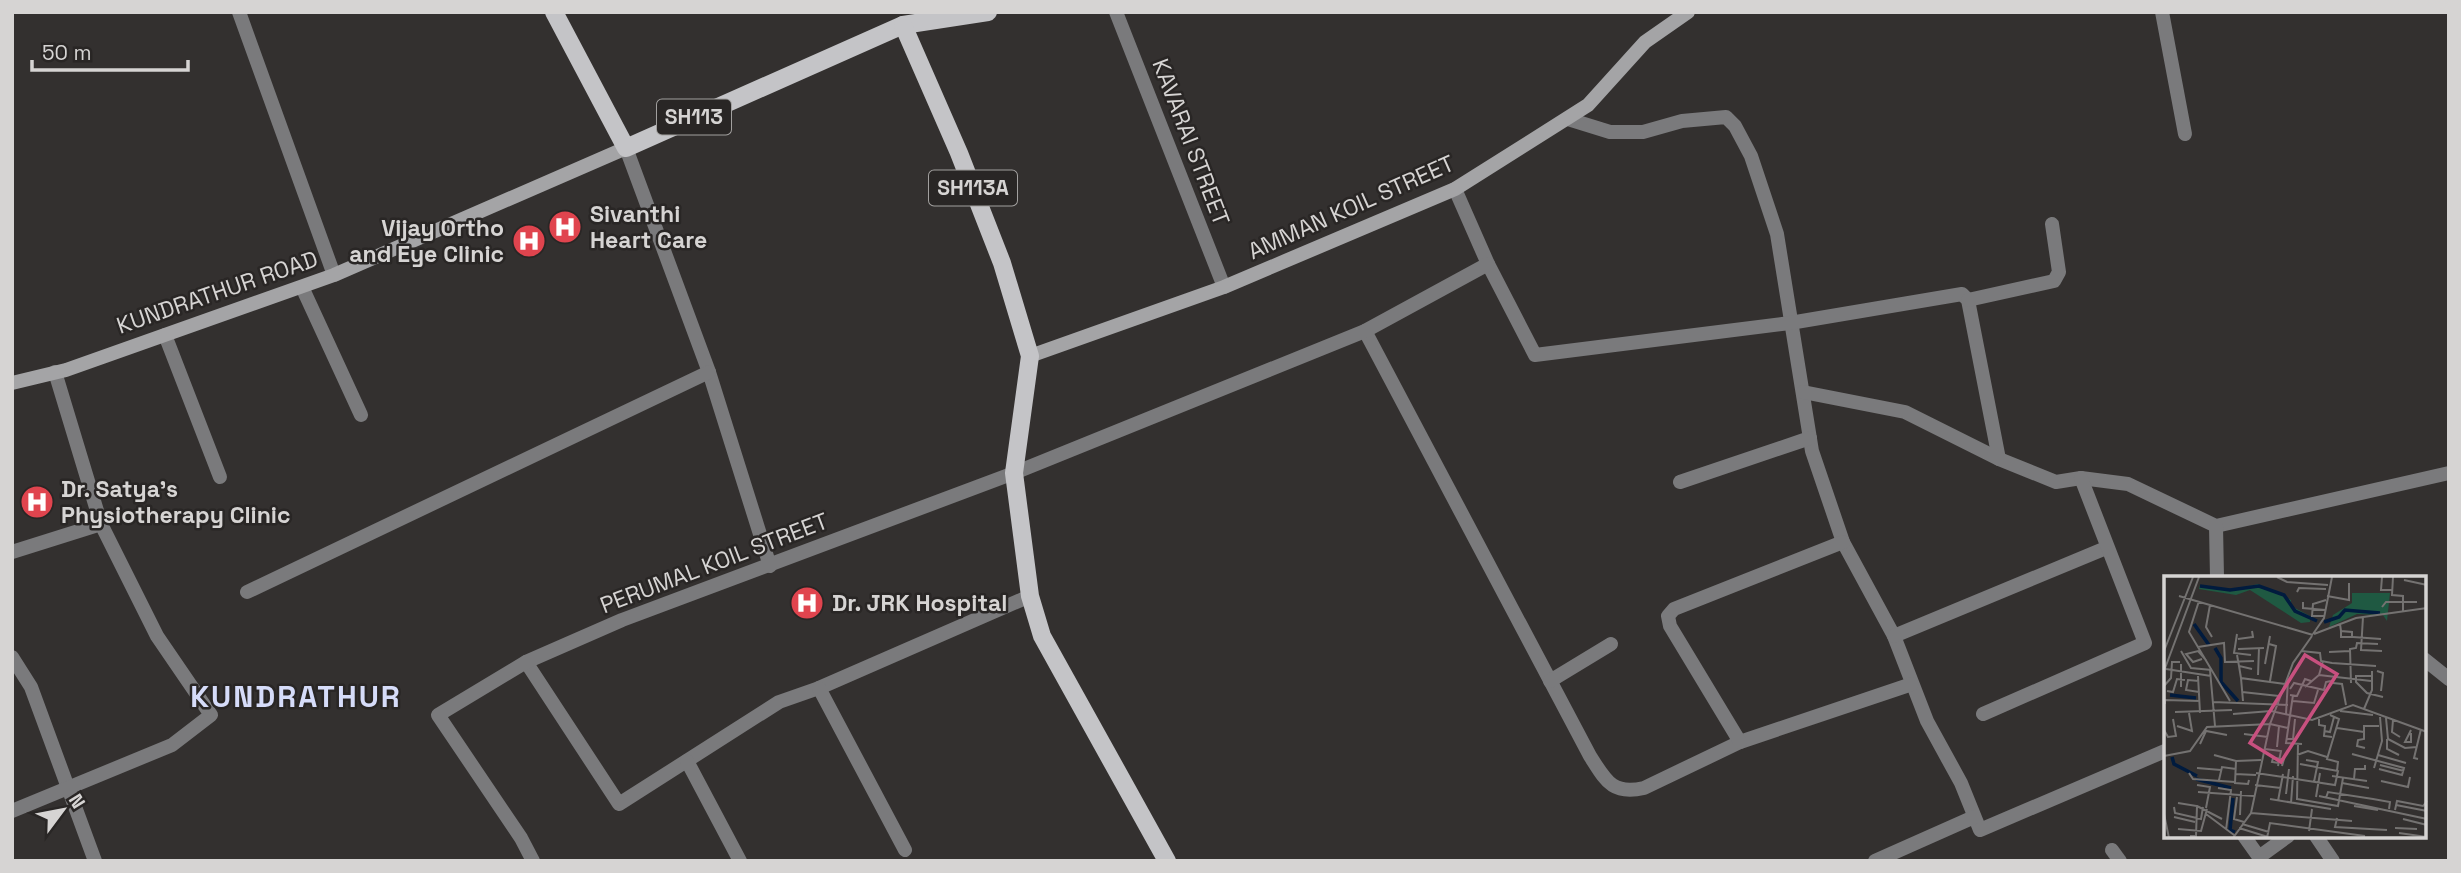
<svg xmlns="http://www.w3.org/2000/svg" width="2461" height="873" font-family="'Space Grotesk',sans-serif">
	<style>
		.lines { fill: none; stroke-linecap: round; stroke-linejoin: round }
		.street { stroke: #7a7a7c; stroke-width: 14 }
		.secondary { stroke: #a4a4a6; stroke-width: 14 }
		.primary { stroke: #c4c4c7; stroke-width: 18 }
		.labels { text-anchor: middle; stroke-width: 5; stroke-linejoin: round; paint-order: stroke }
		.shield { fill: #292625; stroke: #a2a09f; stroke-width: 2 }
		.shield-label { font-size: 21px; font-weight: bold; fill: #d6d4d3 }
		.street-label { font-size: 23px; fill: #d6d4d3; stroke: #292625 }
		.poi-label { font-size: 23px; font-weight: bold; fill: #d6d4d3; stroke: #292625; text-anchor: start }
		.district-label { font-size: 30px; font-weight: bold; letter-spacing: 2px; fill: #d6dcf9; stroke: #292625 }
		.inset-river { fill: none; stroke: #011b3e; stroke-width: 3.5 }
		.inset-road { fill: none; stroke: #747271; stroke-width: 2 }
		.view { fill: #c8507f; fill-opacity: 0.15; stroke: #c8507f; stroke-width: 3.5 }
		.inset-edge { fill: none; stroke: #d6d4d3; stroke-width: 3.5 }
	</style>
	<rect width="100%" height="100%" fill="#33302f"/>
	<g class="lines">
		<g class="street">
			<path d="M239,12L334,275"/>
			<path d="M1116,12L1224,287"/>
			<path d="M2162,12L2185,134"/>
			<path d="M1568,119L1610,132H1643L1682,121L1726,117L1735,126L1751,156L1777,234L1812,451L1843,542L1894,636L1927,721L1961,783L1980,830L2165,751"/>
			<path d="M626,148L709,372L770,566"/>
			<path d="M1455,189L1488,264L1535,355L1790,323L1962,294L1968,300L1999,459"/>
			<path d="M302,287L361,415"/>
			<path d="M1968,300L2054,281L2059,272L2052,224"/>
			<path d="M1365,331L1590,756C1606,781 1612,795 1644,788L1740,742L1912,684"/>
			<path d="M165,335L220,477"/>
			<path d="M1803,392L1905,412L1999,459L2056,482L2081,478L2128,484L2216,526L2449,473"/>
			<path d="M1680,482L1810,438"/>
			<path d="M2216,526L2217,577"/>
			<path d="M12,552L101,524"/>
			<path d="M247,592L709,372"/>
			<path d="M1894,636L2106,548"/>
			<path d="M12,657L31,687L95,861"/>
			<path d="M2424,659L2449,679"/>
			<path d="M526,662L619,804L779,702L819,688L1030,596"/>
			<path d="M1550,681L1611,644"/>
			<path d="M819,688L905,850"/>
			<path d="M1983,714L2145,643L2081,478"/>
			<path d="M1740,742L1670,626L1668,616L1674,609L1843,542"/>
			<path d="M687,761L740,861"/>
			<path d="M12,811L172,745L211,715L157,636L101,524L55,372"/>
			<path d="M2244,836L2259,857"/>
			<path d="M2316,836L2333,861"/>
			<path d="M2112,850L2120,861"/>
			<path d="M533,861L521,838L438,715L526,662L622,620L1014,473L1365,331L1488,264"/>
			<path d="M1875,861L1974,817"/>
			<path d="M2259,861V857L2288,836"/>
		</g>
		<g class="secondary">
			<path d="M1030,356L1224,287L1455,189L1588,105L1645,42L1688,12"/>
			<path d="M12,383L66,370L334,275L626,148"/>
		</g>
		<g class="primary">
			<path d="M554,12L626,148L903,25L988,12"/>
			<path d="M903,25L959,153L1002,263L1030,356L1014,473L1030,596L1042,636L1167,861"/>
		</g>
	</g>
	<defs>
		<symbol id="hospital-disc" viewBox="-11 -11 22 22"><circle r="9.5" fill="#e0444e" stroke="#292625"/><path d="M-5-5h3v3.5h4V-5h3V5h-3V1.5h-4V5h-3Z" fill="#fff"/></symbol>
	</defs>
	<g fill-rule="evenodd">
		<use href="#hospital-disc" x="546" y="208" width="38" height="38"/>
		<use href="#hospital-disc" x="510" y="222" width="38" height="38"/>
		<use href="#hospital-disc" x="18" y="483" width="38" height="38"/>
		<use href="#hospital-disc" x="788" y="584" width="38" height="38"/>
	</g>
	<g class="labels">
		<g class="shield">
			<rect x="657" y="99.5" width="74" height="35" rx="5"/>
			<rect x="929" y="170.5" width="88" height="35" rx="5"/>
		</g>
		<g class="shield-label">
			<text x="694" y="124">SH113</text>
			<text x="973" y="195">SH113A</text>
		</g>
		<g class="street-label">
			<text transform="translate(1191 142) rotate(69)" y="8">KAVARAI STREET</text>
			<text transform="translate(1351 207) rotate(-24)" y="8">AMMAN KOIL STREET</text>
			<text transform="translate(217 292) rotate(-19)" y="8">KUNDRATHUR ROAD</text>
			<text transform="translate(714 563) rotate(-21)" y="8">PERUMAL KOIL STREET</text>
		</g>
		<g class="poi-label">
			<text x="590" y="222">Sivanthi<tspan x="590" dy="26">Heart Care</tspan></text>
			<text x="504" y="236" text-anchor="end">Vijay Ortho<tspan x="504" dy="26">and Eye Clinic</tspan></text>
			<text x="61" y="497">Dr. Satya's<tspan x="61" dy="26">Physiotherapy Clinic</tspan></text>
			<text x="832" y="611">Dr. JRK Hospital</text>
		</g>
		<g class="district-label">
			<text x="296" y="707">KUNDRATHUR</text>
		</g>
	</g>
	<g transform="translate(2164 576)">
		<rect width="262" height="262" fill="#33302f"/>
		<path d="M94,8L127,24V30L146,40V46L137,47L86,14L72,19L35,13L36,9L68,14ZM188,17H226L223,45L219,39L193,38L165,51L169,39L188,27Z" fill="#1f5942"/>
		<path class="inset-river" d="M36,10L66,14L95,10L120,19L131,35L153,45M160,46L175,41L181,34L216,37M30,48L45,69M51,72L57,82V106L74,125M6,119L32,122M8,181L10,188L33,200M32,203L67,212M69,222L66,254L71,256"/>
		<path class="inset-road" d="M113,1L123,6L164,9M218,1L217,14H228M229,1L228,19L239,20V35M240,4L263,9M133,16L135,12L162,13M15,20L149,59M163,20L185,24V7M35,25L25,56L66,125M139,26V32L161,34M46,29L42,51L48,61M218,31L222,26H253M161,40H148L149,28L162,24M199,41L197,74L218,75M176,48L177,55L188,56V61H177V55M73,58L70,77L87,79M149,58L160,42L168,1M150,58L192,42L263,32M189,61L217,63M74,63L89,61L88,55M105,68L112,70L106,105M34,71L60,67L61,86L90,85M74,73L100,72M0,75L29,1M17,75L27,92L48,94M137,75L156,77L157,85L168,87L212,90M165,76L186,75M73,79L75,90L88,93M38,83L29,86L22,78L34,75L42,84M101,88L106,60M75,90L77,102L121,108M2,93L47,100M46,94L51,150M0,95L35,1M213,95L219,97L217,115M94,99L95,72M155,99L207,105M34,100L36,137M207,100H192V106L203,117L219,121M77,102L79,125M35,105L24,104L22,114L35,116M169,107L178,108L182,129M187,107L186,73L192,72L193,67L214,68M0,110L7,102L8,86H16M17,111V88M141,111L155,99L159,85M126,113L130,107L160,114L162,106L167,105M3,115L9,116L13,103L21,104M78,116L115,120M126,119L133,120L141,103L147,105M129,119L122,167L138,168M129,125L150,127L154,114M49,126L124,129M1,128V124L36,125M200,133L208,114V95M107,135L148,144L189,129L263,156M176,135L209,139M11,136L68,134M69,138L107,135M122,138L124,104M166,139L175,143L163,183L174,186L173,195M222,142L224,163L241,172L253,171M155,143V149L161,150L160,160L168,161M229,144L228,156L236,161M13,150L28,155L25,137M173,152L200,156M0,154L4,161L12,160L9,143M247,154L241,166H247V157M160,155L166,156L170,141M80,158L104,161M122,163H129L131,143M223,163V173L235,179M36,168L42,155L63,159M113,171L115,150M201,172L193,170L194,164L200,163V150H215M101,173L117,175L114,190M188,178L240,192L238,199L215,193M50,179L72,185L97,184M133,179L144,175L163,181M214,179L242,187M0,180L26,175L43,151L106,148L129,87L148,60M254,183L250,182L257,153M142,184L154,186L150,206M72,185L71,207L84,208L85,204M115,187L108,186L109,182L120,183L118,190M216,189L240,195M33,192L57,194M210,192L218,165L216,141M25,197L29,203L71,206M92,197L171,209L174,195L136,188M71,198L92,199M168,200L203,205M190,203L191,193H201V189M55,204L58,191L72,193M217,205L244,211L246,201M178,207L205,212M33,209L46,211L42,232M91,209L117,212M54,212L67,214L62,254M34,216L90,220M122,218L125,193M155,220L263,243M73,221L70,243L80,246M152,221L156,197M162,222L164,216L209,223L226,226L225,233M106,223L167,233M133,223L174,230L179,202M133,224L134,167M114,225L119,198M14,227L33,230L32,260H26M127,227L129,200M232,229L263,235M33,230L58,243M190,230L214,234M10,231L11,237L37,243L39,231M231,234L233,225L259,230L263,225M87,237L188,245M0,238L5,262M42,238L70,259M76,239L77,215M10,241L31,246M173,242L171,251L223,254M239,243L263,249M78,248L105,256M75,252L104,261M231,252L253,253M14,253L37,255L43,233M145,255L148,233M235,257L263,261M69,262L87,237L106,148L124,152M103,262L106,247L201,260"/>
		<path class="view" d="M141,79L173,98L117,186L86,167Z"/>
		<rect width="262" height="262" class="inset-edge"/>
	</g>
	<rect width="2461" height="873" fill="none" stroke="#d6d4d3" stroke-width="28"/>
	<g transform="translate(63 810) rotate(58)" stroke="#292625" stroke-width="5" paint-order="stroke">
	<path d="M0-5L12 26L0 18L-12 26Z" fill="#d6d4d3"/>
	<text y="-10" font-size="19" font-weight="bold" text-anchor="middle" fill="#d6d4d3">N</text>
	</g>
	<path d="M32 60v10h156v-10" fill="none" stroke="#d6d4d3" stroke-width="3.5"/>
	<text x="42" y="60" font-size="21" fill="#d6d4d3" stroke="#292625" stroke-width="5" paint-order="stroke">50 m</text>
</svg>
